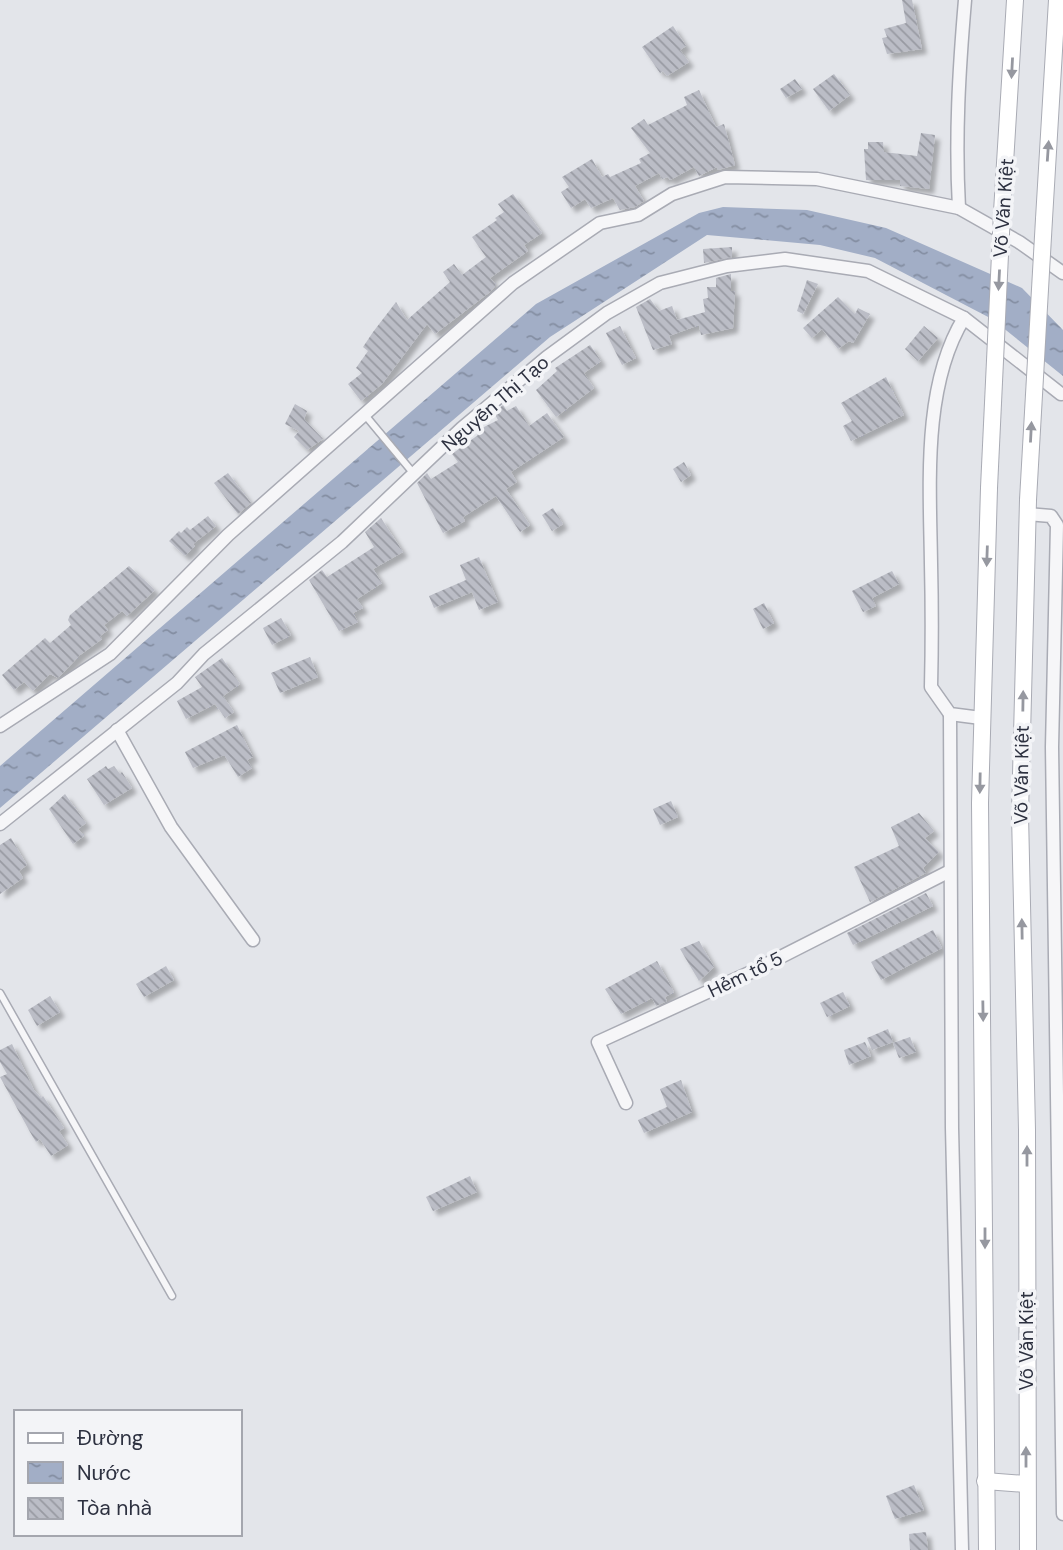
<svg xmlns="http://www.w3.org/2000/svg" width="1063" height="1550" font-family="'DM Sans',sans-serif">
	<style>
		.water { fill: url(#water-ripples) }
		.building { fill: url(#building-back-hatch); filter: url(#shadow) }
		.lines { fill: none; stroke-linecap: round; stroke-linejoin: round }
		.service-casing { stroke: #a9abb4; stroke-width: 9 }
		.minor-casing { stroke: #a9abb4; stroke-width: 15 }
		.secondary-casing { stroke: #a9abb4; stroke-width: 18 }
		.service { stroke: #f6f6f8; stroke-width: 6 }
		.minor { stroke: #f6f6f8; stroke-width: 12 }
		.secondary { stroke: #fff; stroke-width: 16 }
		.secondary-bridge-casing { stroke: #a9abb4; stroke-width: 18; stroke-linecap: butt }
		.secondary-bridge { stroke: #fff; stroke-width: 16 }
		.oneway { fill: #9698a0 }
		.labels { text-anchor: middle; stroke-width: 7; stroke-linejoin: round; paint-order: stroke }
		.street-label { font-size: 19px; fill: #2d3140; stroke: #f3f4f7 }
	</style>
	<defs>
		<pattern id="water-ripples" width="26" height="14" patternUnits="userSpaceOnUse" patternTransform="scale(1.75)"><rect width="26" height="14" fill="#a2aec6"/><path d="M2 4q2-2 4 0t4 0M15 11q2-2 4 0t4 0" fill="none" stroke="#848ea2"/></pattern>
		<pattern id="building-back-hatch" width="6" height="6" patternUnits="userSpaceOnUse" patternTransform="scale(1.75)"><rect width="6" height="6" fill="#bbbdc6"/><path d="M-1 5l2 2M0 0l6 6M5-1l2 2" fill="none" stroke="#989aa2"/></pattern>
		<filter id="shadow"><feDropShadow dx="5" dy="5" stdDeviation="2" flood-color="#0004"/></filter>
	</defs>
	<rect width="100%" height="100%" fill="#e3e5ea"/>
	<path class="water" d="M723,207L807,210L886,228L1022,288L1063,330V376L992,319L875,258L820,245L707,235L550,337L0,808V766L536,304L699,213Z"/>
	<g class="building">
		<path d="M902,0H912L922,49L887,54L882,38L887,37L884,29L906,23Z"/>
		<path d="M673,26L686,46L680,50L689,62L667,76L663,71L660,73L642,47Z"/>
		<path d="M834,74L850,95L829,111L813,89Z"/>
		<path d="M795,79L802,89L786,98L780,89Z"/>
		<path d="M699,90L716,127L724,124L735,165L718,170L717,167L699,176L694,167L670,180L668,177L662,179L659,173L635,186L644,201L635,207L620,210L613,198L591,208L585,199L571,208L561,192L569,187L562,177L592,159L602,177L608,174L610,177L641,163L639,159L650,153L631,128L644,119L648,125L687,105L684,97Z"/>
		<path d="M921,133L935,135L929,189L900,186V180H866L864,149H868V142H883L884,152L917,156Z"/>
		<path d="M513,194L542,233L524,245L528,251L490,278L496,285L490,292L435,334L427,324L382,384L361,401L348,384L362,373L356,368L368,351L363,347L373,332L396,302L407,320L450,282L443,272L454,264L462,275L486,257L472,237L497,220L495,218L504,212L498,204Z"/>
		<path d="M732,247V257L704,263L703,249Z"/>
		<path d="M731,274V291H735L733,328L701,335L699,325L669,336L672,344L653,350L636,307L650,299L659,311L672,306L677,320L705,312L703,299L708,298L707,287H716V278Z"/>
		<path d="M807,280L818,284L803,314L797,311Z"/>
		<path d="M838,297L855,314L858,308L870,314L853,343L849,341L838,349L822,329L812,338L803,328Z"/>
		<path d="M620,326L636,358L622,365L606,333Z"/>
		<path d="M924,326L938,338L918,361L905,349Z"/>
		<path d="M590,345L601,361L584,373L594,388L556,417L536,390L557,371L555,368Z"/>
		<path d="M886,377L904,415L851,441L843,426L852,421L841,403Z"/>
		<path d="M295,404L307,411L304,419L323,439L307,450L294,437L299,431L285,424Z"/>
		<path d="M503,405L507,411L516,406L529,426L547,413L564,437L511,472L517,482L506,489L530,525L520,532L496,496L463,517L465,521L443,533L417,483L427,473L431,479L458,462L452,454L478,435L476,431L498,420L494,413Z"/>
		<path d="M684,462L691,475L681,482L673,469Z"/>
		<path d="M228,473L251,503L238,514L214,483Z"/>
		<path d="M553,508L563,524L552,531L542,515Z"/>
		<path d="M208,516L216,526L193,544L195,546L185,556L169,541L179,531L181,533L187,527L190,530Z"/>
		<path d="M381,518L403,552L373,569L382,583L357,599L363,608L353,613L358,622L339,631L309,580L322,570L327,577L374,547L365,532Z"/>
		<path d="M479,557L498,602L479,610L472,592L434,608L429,596L466,580L460,565Z"/>
		<path d="M129,566L155,590L127,616L122,611L104,625L108,630L100,636L102,639L80,655L58,678L50,674L33,691L24,682L14,690L2,675L45,638L50,643L71,625L68,620L70,615Z"/>
		<path d="M892,571L899,584L872,598L876,606L863,612L852,591Z"/>
		<path d="M764,603L774,623L763,629L753,609Z"/>
		<path d="M281,618L291,635L272,645L263,628Z"/>
		<path d="M310,657L318,677L280,693L271,673Z"/>
		<path d="M222,658L240,684L223,696L234,712L225,718L215,704L186,719L177,701L202,687L195,677Z"/>
		<path d="M237,725L253,757L247,760L252,768L238,777L225,756H222L193,768L185,752Z"/>
		<path d="M106,766L108,769L114,766L120,774L122,772L132,788L104,805L87,779Z"/>
		<path d="M65,794L86,823L78,829L84,836L73,844L49,809Z"/>
		<path d="M671,801L678,817L660,825L653,809Z"/>
		<path d="M919,813L934,831L925,838L939,852L923,868L926,873L870,902L854,867L899,846L891,827Z"/>
		<path d="M11,838L27,865L19,871L23,878L0,894V845Z"/>
		<path d="M926,893L933,906L853,945L847,933Z"/>
		<path d="M933,930L942,948L881,980L871,962Z"/>
		<path d="M699,941L714,967L699,981L680,949Z"/>
		<path d="M657,961L674,992L665,997L667,1001L656,1006L652,998L621,1014L605,989Z"/>
		<path d="M166,966L174,980L144,997L136,984Z"/>
		<path d="M843,992L850,1006L827,1017L820,1003Z"/>
		<path d="M50,996L60,1012L37,1026L28,1010Z"/>
		<path d="M888,1029L893,1042L872,1050L867,1038Z"/>
		<path d="M910,1037L916,1052L899,1058L893,1043Z"/>
		<path d="M865,1042L871,1056L849,1065L844,1050Z"/>
		<path d="M12,1044L34,1090L41,1098L43,1096L64,1128L59,1131L68,1145L51,1156L40,1139L36,1142L30,1132L0,1077L7,1074L0,1062V1050Z"/>
		<path d="M681,1080L692,1112L644,1133L638,1120L667,1107L660,1089Z"/>
		<path d="M470,1176L477,1192L433,1211L426,1197Z"/>
		<path d="M914,1485L924,1510L895,1519L886,1496Z"/>
		<path d="M926,1532L928,1550H910L909,1534Z"/>
	</g>
	<g class="lines">
		<defs>
			<g id="service">
				<path d="M365,415L414,474"/>
				<path d="M0,993L172,1296"/>
			</g>
			<g id="minor">
				<path d="M959,208C955,138 959,70 965,0"/>
				<path d="M964,318C922,386 930,486 931,564C932,605 932,646 931,687L950,714L981,718"/>
				<path d="M1027,514L1051,516L1057,525L1052,747L1063,1514"/>
				<path d="M950,714L952,1128L962,1550"/>
				<path d="M0,726L110,654L228,535L513,283L600,223L638,215L672,194L725,177L817,179L959,208L1019,242L1063,273"/>
				<path d="M117,730L171,827L253,940"/>
				<path d="M0,824L177,683L204,654L342,542L462,428L547,357L607,313L660,283L727,266L785,259L868,271L964,318L1061,394"/>
				<path d="M626,1103L598,1042L749,973L950,871"/>
			</g>
			<g id="secondary">
				<path d="M1002,212L1015,0"/>
				<path d="M1044,219L1057,0"/>
				<path d="M1028,500L1020,814L1027,1130L1028,1550"/>
				<path d="M985,1481L1026,1484"/>
				<path d="M987,1550L980,803L989,488"/>
			</g>
		</defs>
		<use href="#service" class="service-casing"/>
		<use href="#minor" class="minor-casing"/>
		<use href="#secondary" class="secondary-casing"/>
		<use href="#service" class="service"/>
		<use href="#minor" class="minor"/>
		<use href="#secondary" class="secondary"/>
		<defs>
			<g id="secondary-bridge">
				<path d="M989,488L1002,212"/>
				<path d="M1028,500L1044,219"/>
			</g>
		</defs>
		<use href="#secondary-bridge" class="secondary-bridge-casing"/>
		<use href="#secondary-bridge" class="secondary-bridge"/>
	</g>
	<defs><path id="oneway-solid" d="M-6-.8H1V-3.2L6.5 0L1 3.2V.8H-6Z" transform="scale(1.75)"/></defs>
	<g class="oneway">
		<use href="#oneway-solid" transform="translate(1012 68) rotate(93)"/>
		<use href="#oneway-solid" transform="translate(1048 151) rotate(-86)"/>
		<use href="#oneway-solid" transform="translate(999 280) rotate(93)"/>
		<use href="#oneway-solid" transform="translate(1031 432) rotate(-87)"/>
		<use href="#oneway-solid" transform="translate(987 556) rotate(92)"/>
		<use href="#oneway-solid" transform="translate(1023 701) rotate(-89)"/>
		<use href="#oneway-solid" transform="translate(980 783) rotate(91)"/>
		<use href="#oneway-solid" transform="translate(1022 929) rotate(-91)"/>
		<use href="#oneway-solid" transform="translate(983 1011) rotate(89)"/>
		<use href="#oneway-solid" transform="translate(1027 1156) rotate(-90)"/>
		<use href="#oneway-solid" transform="translate(985 1238) rotate(90)"/>
		<use href="#oneway-solid" transform="translate(1026 1457) rotate(-90)"/>
	</g>
	<g class="labels">
		<g class="street-label">
			<text transform="translate(1003 208) rotate(-86)" y="7">Võ Văn Kiệt</text>
			<text transform="translate(495 403) rotate(-41)" y="7">Nguyễn Thị Tạo</text>
			<text transform="translate(1021 775) rotate(-89)" y="7">Võ Văn Kiệt</text>
			<text transform="translate(745 974) rotate(-26)" y="7">Hẻm tổ 5</text>
			<text transform="translate(1026 1341) rotate(-90)" y="7">Võ Văn Kiệt</text>
		</g>
	</g>
	<rect x="14" y="1410" width="228" height="126" fill="#f3f4f7" stroke="#a4a6ae" stroke-width="2"/>
	<rect x="28" y="1433" width="35" height="10" fill="#ffffff" stroke="#a4a6ae" stroke-width="2"/>
	<text x="77" y="1445" font-size="21" fill="#2d3140">Đường</text>
	<rect x="28" y="1462" width="35" height="21" fill="url(#water-ripples)" stroke="#a4a6ae" stroke-width="2"/>
	<text x="77" y="1480" font-size="21" fill="#2d3140">Nước</text>
	<rect x="28" y="1498" width="35" height="21" fill="url(#building-back-hatch)" stroke="#a4a6ae" stroke-width="2"/>
	<text x="77" y="1515" font-size="21" fill="#2d3140">Tòa nhà</text>
</svg>
